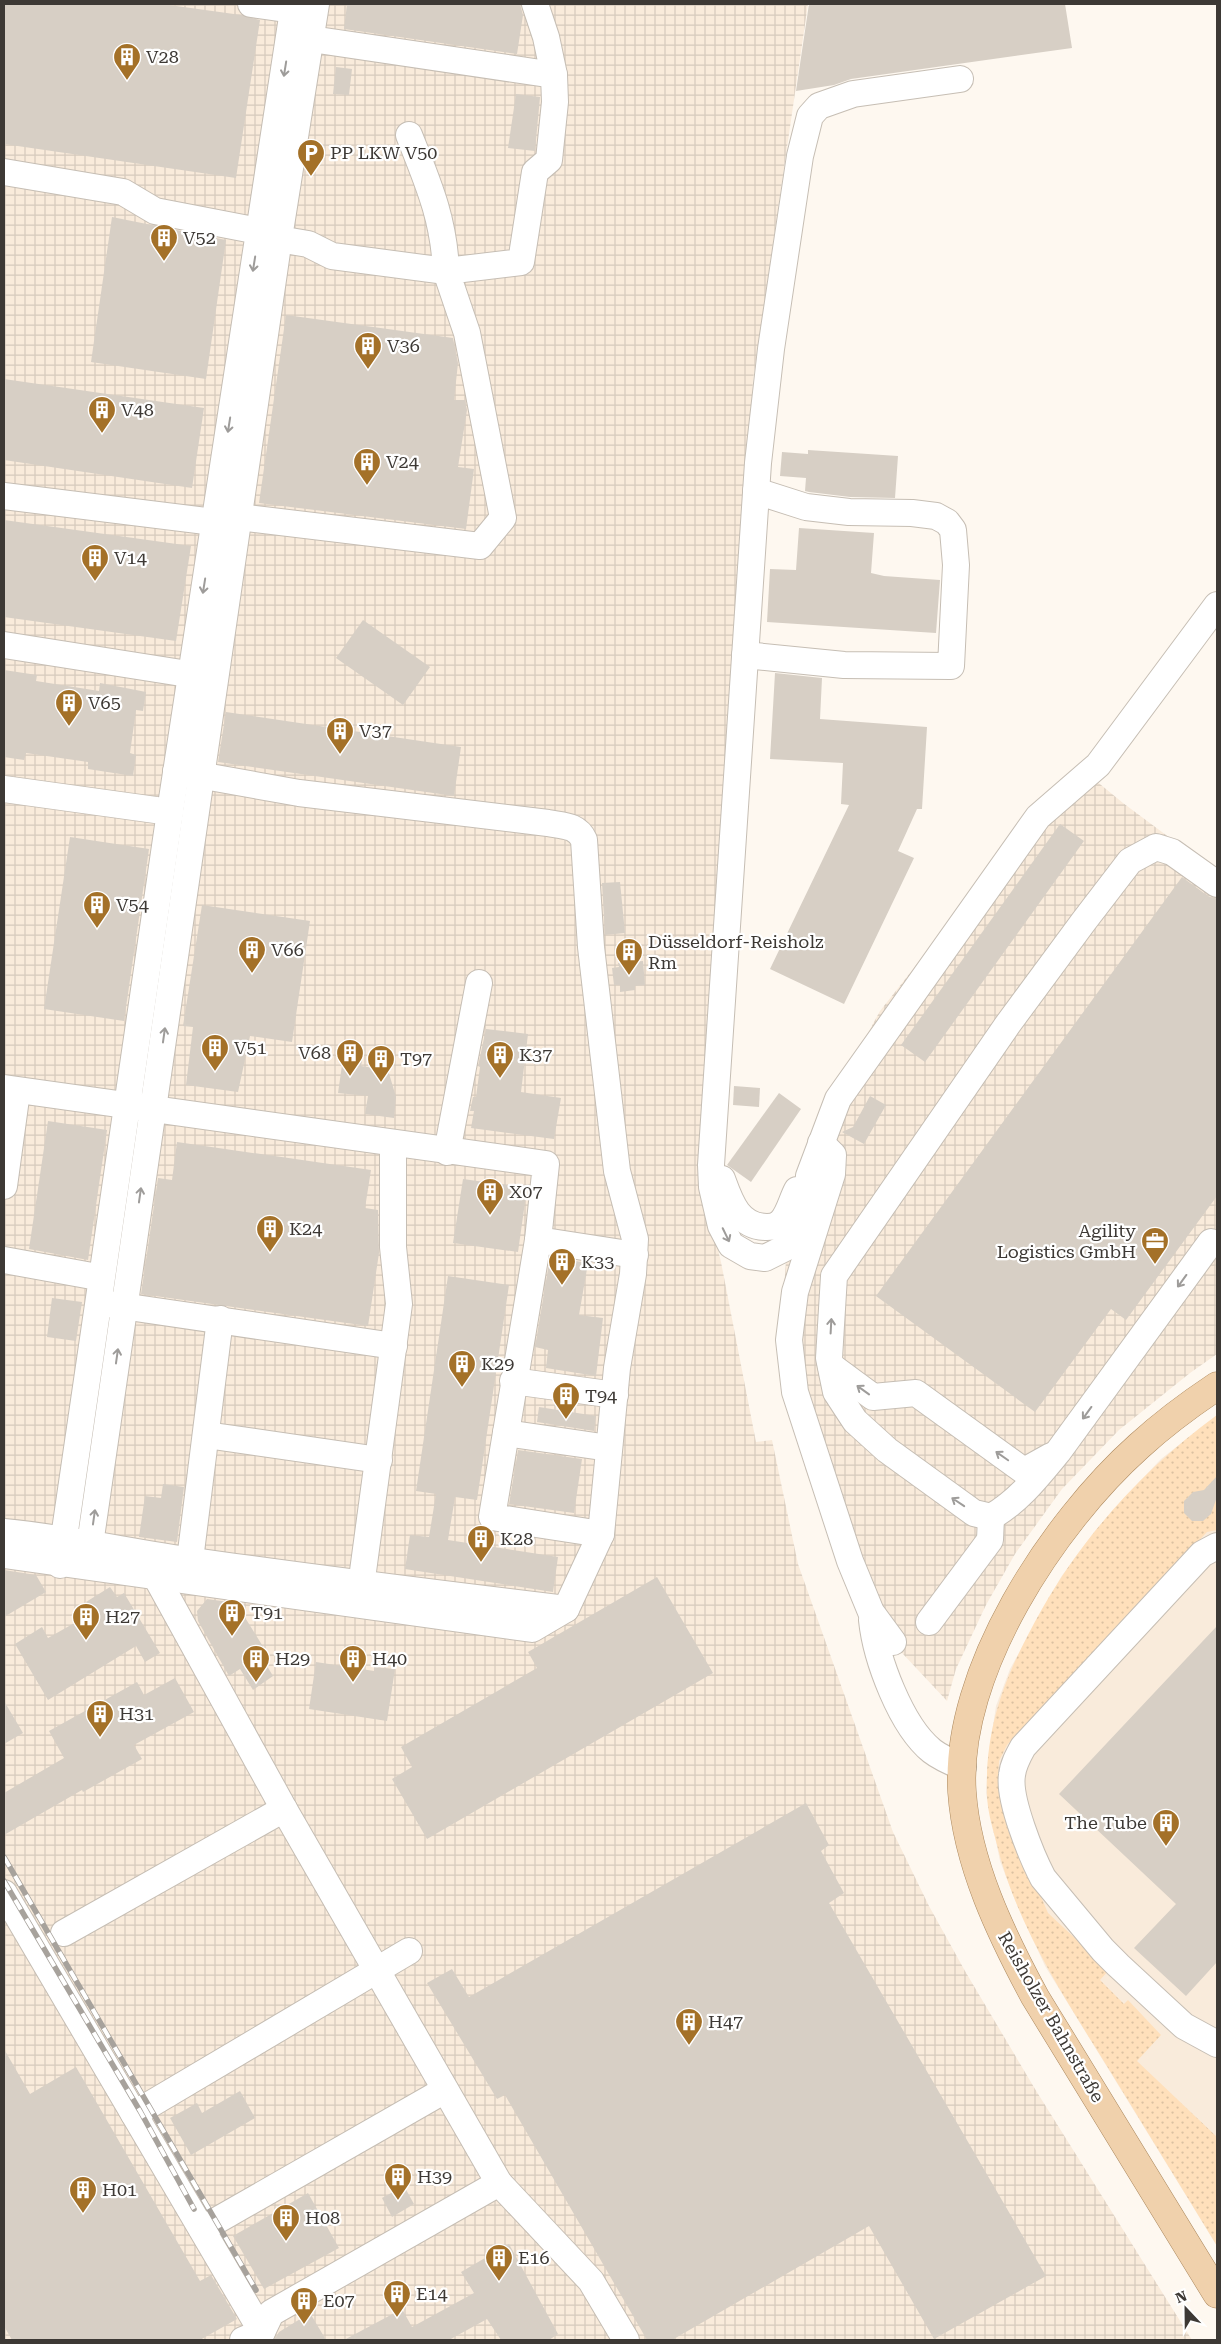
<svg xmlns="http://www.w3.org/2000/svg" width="1221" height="2344" font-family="'Roboto Serif',serif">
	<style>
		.built { fill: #f9ebdb }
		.industrial { fill: url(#industrial-grid) }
		.green { fill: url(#green-dots) }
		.building { fill: #d7cfc5 }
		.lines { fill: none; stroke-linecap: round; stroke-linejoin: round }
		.minor-casing { stroke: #c6beb4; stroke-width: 28 }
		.major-casing { stroke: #ab885e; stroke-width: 29 }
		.minor { stroke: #fff; stroke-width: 26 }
		.major { stroke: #f0d1ac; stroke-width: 28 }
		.rail-casing { stroke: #a7a29c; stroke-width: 5.5 }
		.rail { stroke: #fff; stroke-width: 4; stroke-dasharray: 11; stroke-linecap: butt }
		.oneway { stroke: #9e9c9a }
		.labels { text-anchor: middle; stroke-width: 4.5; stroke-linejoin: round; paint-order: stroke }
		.poi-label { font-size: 18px; fill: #3d3935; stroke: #fff; text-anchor: start }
		.street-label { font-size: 18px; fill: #3d3935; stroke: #fff }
	</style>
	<defs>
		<pattern id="industrial-grid" width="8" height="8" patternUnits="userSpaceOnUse" patternTransform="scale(1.25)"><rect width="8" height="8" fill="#f9ebdb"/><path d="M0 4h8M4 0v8" fill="none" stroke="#d6cabd"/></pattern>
		<pattern id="green-dots" width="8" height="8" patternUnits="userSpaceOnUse" patternTransform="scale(1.25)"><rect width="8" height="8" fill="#ffe0bb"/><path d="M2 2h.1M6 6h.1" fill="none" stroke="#dbc1a1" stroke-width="1.8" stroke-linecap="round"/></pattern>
	</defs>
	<rect width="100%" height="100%" fill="#fef8f0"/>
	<path class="built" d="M1217,1415V2246L1045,1966L1015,1900L1000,1861L986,1793L988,1759L996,1706L1010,1669L1061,1577L1094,1532L1123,1499L1161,1459Z"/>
	<g class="industrial">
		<path d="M4,4H808L753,380L707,1205L721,1262L756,1442L772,1440L798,1564L893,1832L929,1906L965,1971L1035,2089L1192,2340H4Z"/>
		<path d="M1095,780L1123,803L1217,873V1354L1190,1373L1119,1430L1062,1489L1015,1554L986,1605L956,1669L947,1701L860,1608L806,1471L779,1359L786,1261L811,1137L880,1011L1051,794Z"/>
	</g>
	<path class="green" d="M1217,1415V1530L1207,1532L1007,1745L999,1761L998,1780L1026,1862L1048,1913L1109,1970L1100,1980L1124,2004L1128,2000L1161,2035L1137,2061L1217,2137V2246C1182,2188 1146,2130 1110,2071C1065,1998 1016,1926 996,1841C992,1826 987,1809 987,1793C985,1721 1008,1670 1042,1609C1086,1532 1146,1467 1217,1415Z"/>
	<g class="building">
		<path d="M4,4H162L241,15L260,20L236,178L4,144Z"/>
		<path d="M347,4H520L523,15L517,54L344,29Z"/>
		<path d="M809,4H1065L1072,48L851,79L834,85L796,91Z"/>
		<path d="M336,67L352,69L349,95L333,94Z"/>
		<path d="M516,94L540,97L535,151L508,148Z"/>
		<path d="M112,217L226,240L206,379L91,362Z"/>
		<path d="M286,315L453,338L458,363L454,400H465L467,410L458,467L474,469L466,529L259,503Z"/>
		<path d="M4,379L204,408L192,488L4,460Z"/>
		<path d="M808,450L898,456L895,498L850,497L809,492L805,491L806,478L780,476L782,452L808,454Z"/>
		<path d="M4,520L191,546L176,641L4,617Z"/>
		<path d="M799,528L874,533L871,573L884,576L940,580L936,633L767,622L770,569L796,570Z"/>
		<path d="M363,620L430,667L403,705L336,658Z"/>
		<path d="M4,670L37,675L36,681L99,691L100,683L146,692L143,711L136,710L130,753L136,755L133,776L88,769V762L26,753L24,760L4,757Z"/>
		<path d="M775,673L822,678L820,719L927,727L922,809H917L898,851L914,858L844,1004L770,969L849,805L841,804L843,763L770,759Z"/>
		<path d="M226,712L461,747L454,796L218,762Z"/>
		<path d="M1060,824L1084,841L925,1062L901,1045Z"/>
		<path d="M70,837L149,849L124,1021L44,1009Z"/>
		<path d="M1182,877L1208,896L1217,899V1196L1126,1320L1111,1309L1035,1412L876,1296Z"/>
		<path d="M620,882L625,933L605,935L602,883Z"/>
		<path d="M202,905L310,921L292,1042L250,1036L238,1092L186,1085L193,1027L183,1026Z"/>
		<path d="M643,961L645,985L635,986V990L620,992V985H614L612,968L619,967L618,963Z"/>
		<path d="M486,1029L528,1034L521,1092L561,1098L554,1139L471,1128L474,1111H470L473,1097H476L480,1067L478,1066Z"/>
		<path d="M343,1058L362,1061L361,1066L388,1070L396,1097L394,1118L365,1114L368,1096L338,1093Z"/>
		<path d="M734,1086L760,1088L759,1107L733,1105Z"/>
		<path d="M779,1093L801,1109L751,1182L727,1165Z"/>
		<path d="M870,1096L886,1105L864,1144L842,1132L853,1127Z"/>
		<path d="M48,1121L107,1130L88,1260L29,1249Z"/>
		<path d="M177,1142L371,1170L365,1208L378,1210L379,1253L368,1326L141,1294L158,1178L172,1180Z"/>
		<path d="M463,1179L527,1188L518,1252L453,1243Z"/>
		<path d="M550,1257L588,1263L579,1315L603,1318L596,1376L546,1368L548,1350L535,1347Z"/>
		<path d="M448,1276L509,1285L477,1500L455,1497L448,1540L558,1557L553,1592L405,1569L410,1535L429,1537L436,1494L416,1491Z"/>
		<path d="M52,1298L82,1302L76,1341L47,1337Z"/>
		<path d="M539,1407L596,1416L594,1431L537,1422Z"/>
		<path d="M518,1450L582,1459L574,1513L509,1504Z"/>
		<path d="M1217,1476V1497L1211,1514L1203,1521H1192L1184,1513V1501L1193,1492L1204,1490Z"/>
		<path d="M163,1484L184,1487L177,1542L139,1537L145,1496L161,1498Z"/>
		<path d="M4,1570L36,1575L46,1592L4,1617Z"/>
		<path d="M657,1577L713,1673L427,1839L392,1779L412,1767L401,1747L537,1668L528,1652Z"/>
		<path d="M110,1587L117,1597L124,1593L160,1653L145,1662L136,1646L48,1700L15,1644L42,1627L48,1638L92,1613L86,1602Z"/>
		<path d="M207,1599L236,1603L267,1653L261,1656L273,1676L253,1690L240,1669L229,1676L198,1621L197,1611Z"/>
		<path d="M1217,1626V1962L1186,1996L1134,1948L1176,1904L1059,1794Z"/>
		<path d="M316,1662L374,1671V1667L395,1669L387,1721L309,1709Z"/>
		<path d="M175,1678L194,1712L134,1745L142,1759L83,1792L82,1790L4,1835V1793L64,1758L49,1731L137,1682L144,1695Z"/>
		<path d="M4,1701L23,1733L4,1744Z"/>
		<path d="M806,1803L829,1845L821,1851L844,1893L829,1903L1046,2276L934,2339L869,2226L672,2340H647L505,2095L497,2099L427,1983L452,1969L469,1997Z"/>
		<path d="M4,2049L30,2094L76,2067L200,2281L211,2275L237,2319L200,2340H12L4,2326Z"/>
		<path d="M240,2091L255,2118L191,2155L170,2118L197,2103L202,2113Z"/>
		<path d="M404,2186L414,2204L392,2217L382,2198Z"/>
		<path d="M308,2193L339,2248L264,2289L233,2236Z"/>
		<path d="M509,2244L558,2334L549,2340H501L487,2319L449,2340H344L402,2309L412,2327L474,2293L461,2272Z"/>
		<path d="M310,2313L326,2340H274L279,2332Z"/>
	</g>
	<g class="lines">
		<defs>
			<g id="minor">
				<path d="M251,4L293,10"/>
				<path d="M294,38L311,39L554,75L546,37L535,4"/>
				<path d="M960,79L853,94L819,106L810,116L800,156L771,349L758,463L711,1165L712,1187L721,1226L731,1245L750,1256L765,1258L785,1248L797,1234L806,1204L809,1176L838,1099L1038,817L1098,765L1217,605"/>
				<path d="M4,172L123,192L155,211L259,231"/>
				<path d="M261,236L308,244L332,256L446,271C444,219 428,183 409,135"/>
				<path d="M4,496L214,522"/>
				<path d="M222,515L480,546L503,518L467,333L446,271L521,262L535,172L549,160L555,102L554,75"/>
				<path d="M4,645L207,677"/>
				<path d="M745,655L844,665L951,666L956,565L953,530L947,522L936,516L912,513L849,512L806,507L756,491"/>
				<path d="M176,771L299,793L548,823C564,826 577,825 584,840L591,947L617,1171L635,1239L633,1274L617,1368L601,1534"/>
				<path d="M4,789L170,812L294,4"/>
				<path d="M4,1088L546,1164L538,1240L492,1517L601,1534L566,1609L532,1629L4,1555"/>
				<path d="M821,1143L833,1155L832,1174L795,1292L789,1340L795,1392L850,1561L871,1612L893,1642"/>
				<path d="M447,1152L479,983"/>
				<path d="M722,1179C730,1201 738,1227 767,1227C772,1227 777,1226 781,1222C789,1214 792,1199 797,1190"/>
				<path d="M4,1186L17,1091"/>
				<path d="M538,1240L635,1255"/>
				<path d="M1211,1242L1058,1452C1038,1476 1019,1501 991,1517L974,1513L887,1450L855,1421L836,1392L829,1358L834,1276L1008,1024L1084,921L1130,861L1156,847L1172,852L1217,884"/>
				<path d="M4,1260L92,1276"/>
				<path d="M108,1304L394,1346"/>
				<path d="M831,1366L873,1397L916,1393L1024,1471L1051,1456"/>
				<path d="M513,1381L615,1395"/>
				<path d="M506,1433L609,1448"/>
				<path d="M206,1435L379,1460"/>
				<path d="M4,1532C68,1538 130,1552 194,1561C318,1579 442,1594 566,1609"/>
				<path d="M1217,1546L1202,1554L1023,1747C1018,1756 1013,1765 1012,1775C1008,1799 1032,1857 1043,1878L1103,1950L1118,1965L1184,2026L1217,2044"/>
				<path d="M60,1565L170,812"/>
				<path d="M87,1565L279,238L316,4"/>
				<path d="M155,1575L284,1809L499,2183L591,2281L626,2340"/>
				<path d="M188,1576L220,1319"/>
				<path d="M359,1601L399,1304L393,1247V1144"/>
				<path d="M872,1620C876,1659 901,1726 932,1751C941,1758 953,1763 963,1767"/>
				<path d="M929,1622L990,1540L991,1517"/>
				<path d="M4,1893L262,2332"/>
				<path d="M64,1933L284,1809"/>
				<path d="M134,2114L409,1951"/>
				<path d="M202,2229L445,2090"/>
				<path d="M243,2340L262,2332L271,2313L499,2183"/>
			</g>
			<path id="major" d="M1217,1386C1190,1404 1163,1424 1139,1446C1053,1523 954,1672 962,1792C967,1864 1001,1934 1035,1997L1217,2294"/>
		</defs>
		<use href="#minor" class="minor-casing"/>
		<use href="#major" class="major-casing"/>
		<use href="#minor" class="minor"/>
		<use href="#major" class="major"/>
		<defs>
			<g id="rail">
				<path d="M4,1857L256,2290"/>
				<path d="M4,1881L140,2111L194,2209"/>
			</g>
		</defs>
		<use href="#rail" class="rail-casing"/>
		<use href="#rail" class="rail"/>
	</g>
	<defs><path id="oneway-shaft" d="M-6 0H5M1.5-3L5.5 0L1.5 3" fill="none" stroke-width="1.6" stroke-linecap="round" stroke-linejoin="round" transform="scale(1.25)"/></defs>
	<g class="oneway">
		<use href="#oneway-shaft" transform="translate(285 69) rotate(99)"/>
		<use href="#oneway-shaft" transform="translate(254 264) rotate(99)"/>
		<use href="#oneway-shaft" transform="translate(229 425) rotate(99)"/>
		<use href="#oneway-shaft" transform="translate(204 586) rotate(99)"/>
		<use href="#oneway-shaft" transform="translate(164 1035) rotate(-82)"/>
		<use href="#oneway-shaft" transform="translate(140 1195) rotate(-82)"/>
		<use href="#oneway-shaft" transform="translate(726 1235) rotate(64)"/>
		<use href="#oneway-shaft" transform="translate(1182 1281) rotate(126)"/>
		<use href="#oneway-shaft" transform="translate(831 1326) rotate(-87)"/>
		<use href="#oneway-shaft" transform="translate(117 1356) rotate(-82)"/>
		<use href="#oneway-shaft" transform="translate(863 1390) rotate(-144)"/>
		<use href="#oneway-shaft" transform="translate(1087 1413) rotate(126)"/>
		<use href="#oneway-shaft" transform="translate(1002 1456) rotate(-145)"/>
		<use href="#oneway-shaft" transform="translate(958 1502) rotate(-146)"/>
		<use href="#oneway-shaft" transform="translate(94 1517) rotate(-82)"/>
	</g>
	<defs>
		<symbol id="building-pin" viewBox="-11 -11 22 30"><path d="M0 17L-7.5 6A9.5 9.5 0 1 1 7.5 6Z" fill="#a47128" stroke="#fff"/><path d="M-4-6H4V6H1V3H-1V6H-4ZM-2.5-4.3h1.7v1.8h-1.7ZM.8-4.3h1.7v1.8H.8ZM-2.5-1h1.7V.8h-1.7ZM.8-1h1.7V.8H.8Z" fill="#fff"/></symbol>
		<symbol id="parking-pin" viewBox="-11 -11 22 30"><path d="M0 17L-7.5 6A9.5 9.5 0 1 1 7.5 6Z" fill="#a47128" stroke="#fff"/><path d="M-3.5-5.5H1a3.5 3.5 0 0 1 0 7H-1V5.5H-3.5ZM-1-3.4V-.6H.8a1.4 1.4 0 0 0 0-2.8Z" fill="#fff"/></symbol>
		<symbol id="office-pin" viewBox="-11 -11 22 30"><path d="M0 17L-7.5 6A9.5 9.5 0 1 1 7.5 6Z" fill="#a47128" stroke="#fff"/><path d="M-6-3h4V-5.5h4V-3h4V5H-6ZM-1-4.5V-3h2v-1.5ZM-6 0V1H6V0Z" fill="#fff"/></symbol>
	</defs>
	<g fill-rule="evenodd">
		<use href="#building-pin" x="111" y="41" width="32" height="43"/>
		<use href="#parking-pin" x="295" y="137" width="32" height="43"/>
		<use href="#building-pin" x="148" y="222" width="32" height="43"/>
		<use href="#building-pin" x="352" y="330" width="32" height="43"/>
		<use href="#building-pin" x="86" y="394" width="32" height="43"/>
		<use href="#building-pin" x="351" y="446" width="32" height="43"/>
		<use href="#building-pin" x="79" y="542" width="32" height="43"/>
		<use href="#building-pin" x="53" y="687" width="32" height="43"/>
		<use href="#building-pin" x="324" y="715" width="32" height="43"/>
		<use href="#building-pin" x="81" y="889" width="32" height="43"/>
		<use href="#building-pin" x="236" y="934" width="32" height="43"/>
		<use href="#building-pin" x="613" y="936" width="32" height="43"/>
		<use href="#building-pin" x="199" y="1032" width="32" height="43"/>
		<use href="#building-pin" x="334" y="1037" width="32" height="43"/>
		<use href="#building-pin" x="484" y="1039" width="32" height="43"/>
		<use href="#building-pin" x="365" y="1043" width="32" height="43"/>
		<use href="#building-pin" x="474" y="1176" width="32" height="43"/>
		<use href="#building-pin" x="254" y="1213" width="32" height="43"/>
		<use href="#office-pin" x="1139" y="1225" width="32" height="43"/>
		<use href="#building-pin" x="546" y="1246" width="32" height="43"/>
		<use href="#building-pin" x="446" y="1348" width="32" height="43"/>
		<use href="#building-pin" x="550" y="1380" width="32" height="43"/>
		<use href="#building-pin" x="465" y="1523" width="32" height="43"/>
		<use href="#building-pin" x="216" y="1597" width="32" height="43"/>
		<use href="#building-pin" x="70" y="1601" width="32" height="43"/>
		<use href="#building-pin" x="240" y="1643" width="32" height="43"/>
		<use href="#building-pin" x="337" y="1643" width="32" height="43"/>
		<use href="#building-pin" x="84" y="1698" width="32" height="43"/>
		<use href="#building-pin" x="1150" y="1807" width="32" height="43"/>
		<use href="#building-pin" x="673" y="2006" width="32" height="43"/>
		<use href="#building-pin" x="382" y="2161" width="32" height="43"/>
		<use href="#building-pin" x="67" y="2174" width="32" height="43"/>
		<use href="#building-pin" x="270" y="2202" width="32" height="43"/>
		<use href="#building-pin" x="483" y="2242" width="32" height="43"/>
		<use href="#building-pin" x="381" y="2278" width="32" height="43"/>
		<use href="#building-pin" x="288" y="2285" width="32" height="43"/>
	</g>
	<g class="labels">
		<g class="poi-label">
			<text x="146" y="63">V28</text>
			<text x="330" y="159">PP LKW V50</text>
			<text x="183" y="244">V52</text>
			<text x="387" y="352">V36</text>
			<text x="121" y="416">V48</text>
			<text x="386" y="468">V24</text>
			<text x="114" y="564">V14</text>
			<text x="88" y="709">V65</text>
			<text x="359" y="737">V37</text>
			<text x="116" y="911">V54</text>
			<text x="648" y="948">Düsseldorf-Reisholz<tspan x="648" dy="21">Rm</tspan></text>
			<text x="271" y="956">V66</text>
			<text x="234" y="1054">V51</text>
			<text x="331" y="1059" text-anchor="end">V68</text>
			<text x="519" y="1061">K37</text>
			<text x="400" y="1065">T97</text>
			<text x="509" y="1198">X07</text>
			<text x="289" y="1235">K24</text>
			<text x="1136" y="1237" text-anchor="end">Agility<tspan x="1136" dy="21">Logistics GmbH</tspan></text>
			<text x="581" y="1268">K33</text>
			<text x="481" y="1370">K29</text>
			<text x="585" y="1402">T94</text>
			<text x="500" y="1545">K28</text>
			<text x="251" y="1619">T91</text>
			<text x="105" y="1623">H27</text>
			<text x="275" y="1665">H29</text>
			<text x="372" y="1665">H40</text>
			<text x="119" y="1720">H31</text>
			<text x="1147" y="1829" text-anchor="end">The Tube</text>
			<text x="708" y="2028">H47</text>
			<text x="417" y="2183">H39</text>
			<text x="102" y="2196">H01</text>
			<text x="305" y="2224">H08</text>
			<text x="518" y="2264">E16</text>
			<text x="416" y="2300">E14</text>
			<text x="323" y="2307">E07</text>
		</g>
		<g class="street-label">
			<text transform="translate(1051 2017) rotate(60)" y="6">Reisholzer Bahnstraße</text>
		</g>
	</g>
	<rect width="1221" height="2344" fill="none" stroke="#3d3935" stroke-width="10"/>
	<g transform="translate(1186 2309) rotate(338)" stroke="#ffffff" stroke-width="4" paint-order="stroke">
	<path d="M0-4L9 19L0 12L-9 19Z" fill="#3d3935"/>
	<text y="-8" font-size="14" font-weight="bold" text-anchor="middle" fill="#3d3935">N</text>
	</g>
</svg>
